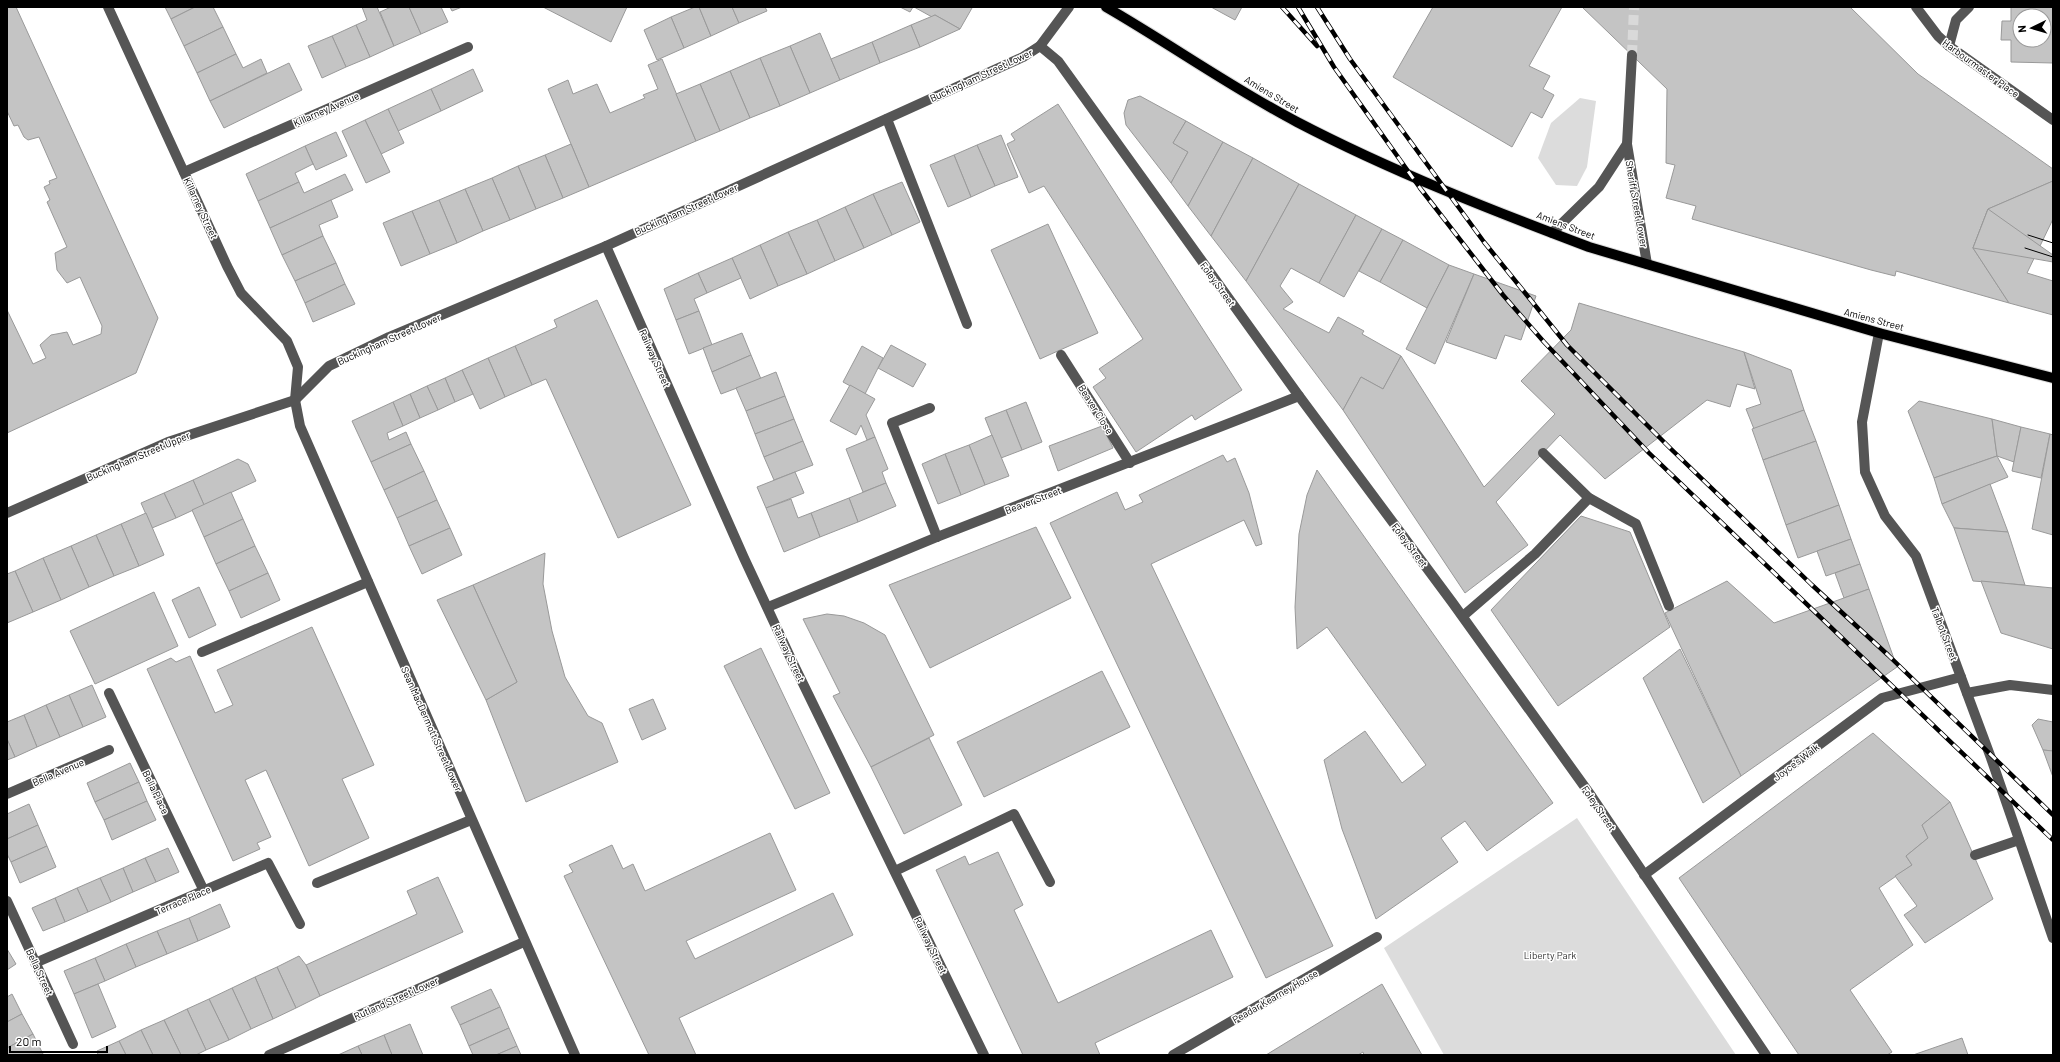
<svg xmlns="http://www.w3.org/2000/svg" width="2060" height="1062" font-family="Barlow,sans-serif">
	<style>
		.green { fill: #dcdcdc }
		.building { fill: #c4c4c4; stroke: #999; fill-rule: evenodd }
		.lines { fill: none; stroke-linecap: round; stroke-linejoin: round }
		.minor-tunnel { stroke: #d9d9d9; stroke-width: 10; stroke-dasharray: 10 5; stroke-linecap: butt }
		.major-casing { stroke: #dbdbdb; stroke-width: 12 }
		.minor { stroke: #555; stroke-width: 10 }
		.major { stroke: #000; stroke-width: 10 }
		.tram { stroke: #000; stroke-width: 1 }
		.rail-casing { stroke: #000; stroke-width: 4.5 }
		.rail { stroke: #fff; stroke-width: 3; stroke-dasharray: 9; stroke-linecap: butt }
		.labels { text-anchor: middle; stroke-width: 3; stroke-linejoin: round; paint-order: stroke }
		.street-label { font-size: 10px; fill: #000; stroke: #fff }
		.park-label { font-size: 10px; fill: #333; stroke: #fff }
	</style>
	<rect width="100%" height="100%" fill="#fff"/>
	<g class="green">
		<path d="M1580,98L1596,101L1587,167L1577,186L1556,185L1538,158L1551,123Z"/>
		<path d="M1577,818L1736,1055H1444L1384,948Z"/>
	</g>
	<g class="building">
		<path d="M7,7H16L158,318L136,373L7,433V310L33,364L46,358L40,345L51,335L67,332L73,345L101,334L102,326L80,277L67,283L57,270L55,253L67,247L47,202L50,200L44,187L50,184L49,181L57,178L39,137L28,140L24,137L18,125L14,126L7,111Z"/>
		<path d="M165,7H195L171,19Z"/>
		<path d="M195,7H213L223,27L184,46L171,19Z"/>
		<path d="M362,7H377L394,46L370,57L356,25L367,20Z"/>
		<path d="M391,7H409L421,34L394,46L380,12Z"/>
		<path d="M409,7H441L448,22L421,34Z"/>
		<path d="M450,7H462L452,11Z"/>
		<path d="M543,7H627L611,42Z"/>
		<path d="M695,7H699L711,36L684,48L671,17Z"/>
		<path d="M699,7H732L739,23L711,36Z"/>
		<path d="M732,7H765L767,11L739,23Z"/>
		<path d="M900,7H913L910,12Z"/>
		<path d="M914,7H970L972,8L960,29L935,15L932,17Z"/>
		<path d="M1211,7H1242L1235,20Z"/>
		<path d="M1433,7H1562L1529,66L1550,76L1543,89L1554,95L1542,118L1531,112L1512,147L1393,77Z"/>
		<path d="M1582,7H1850L1918,74L2053,169V181L1988,209L1973,248L2009,303L1896,271L1895,276L1871,270L1692,219L1696,206L1666,198L1675,165L1666,163L1667,89Z"/>
		<path d="M2011,7H2053V63L2011,62V40H2001L2002,21H2011ZM2020,16H2044V40H2020Z"/>
		<path d="M935,15L960,29L920,47L911,25Z"/>
		<path d="M671,17L684,48L657,60L644,30Z"/>
		<path d="M356,25L370,57L346,67L332,36Z"/>
		<path d="M911,25L920,47L880,63L872,42Z"/>
		<path d="M223,27L236,54L197,73L184,46Z"/>
		<path d="M820,33L840,80L810,93L790,46Z"/>
		<path d="M332,36L346,67L322,78L308,46Z"/>
		<path d="M872,42L880,63L840,80L831,59Z"/>
		<path d="M790,46L810,93L780,106L760,58Z"/>
		<path d="M236,54L243,68L261,59L267,73L210,101L197,73Z"/>
		<path d="M760,58L780,106L750,118L730,71Z"/>
		<path d="M662,59L696,141L589,187L548,89L568,80L573,94L597,84L610,113L645,98L643,95L658,89L648,65Z"/>
		<path d="M289,63L302,90L224,128L210,101Z"/>
		<path d="M473,69L483,91L441,111L431,89Z"/>
		<path d="M730,71L750,118L720,131L700,84Z"/>
		<path d="M700,84L720,131L696,141L676,94Z"/>
		<path d="M431,89L441,111L398,131L388,109Z"/>
		<path d="M1140,96L1186,121L1173,143L1188,152L1171,183L1126,125L1124,113L1128,100Z"/>
		<path d="M1058,104L1242,390L1195,420L1192,415L1136,452L1093,387L1106,378L1099,369L1143,339L1044,186L1029,193L1007,144L1015,140L1011,134Z"/>
		<path d="M388,109L404,143L381,154L365,120Z"/>
		<path d="M365,120L390,172L366,183L342,131Z"/>
		<path d="M1186,121L1223,142L1188,206L1171,183L1188,152L1173,143Z"/>
		<path d="M336,132L347,156L316,170L305,146Z"/>
		<path d="M1001,135L1018,177L995,186L977,145Z"/>
		<path d="M1223,142L1253,158L1211,236L1188,206Z"/>
		<path d="M571,144L589,187L563,198L545,155Z"/>
		<path d="M977,145L995,186L971,197L954,155Z"/>
		<path d="M305,146L313,164L295,173L299,182L258,201L246,174Z"/>
		<path d="M545,155L563,198L536,209L518,166Z"/>
		<path d="M954,155L971,197L948,207L930,165Z"/>
		<path d="M1253,158L1299,184L1246,281L1211,236Z"/>
		<path d="M518,166L536,209L510,220L492,178Z"/>
		<path d="M345,174L353,190L270,228L258,201L299,182L304,193Z"/>
		<path d="M492,178L510,220L483,231L465,189Z"/>
		<path d="M2053,181V219L2027,273L2053,281V315L2009,303L1973,248L1988,209Z"/>
		<path d="M902,182L920,222L892,235L873,194Z"/>
		<path d="M1299,184L1356,215L1319,283L1291,268L1280,286L1293,302L1283,309L1329,333L1338,317L1364,331L1362,334L1401,356L1383,389L1361,377L1343,410L1246,281Z"/>
		<path d="M465,189L483,231L457,243L439,200Z"/>
		<path d="M873,194L892,235L864,248L845,207Z"/>
		<path d="M331,200L338,217L319,225L323,236L282,255L270,228Z"/>
		<path d="M439,200L457,243L430,254L412,211Z"/>
		<path d="M845,207L864,248L835,261L817,220Z"/>
		<path d="M1988,209L2053,255V262L1973,248Z"/>
		<path d="M412,211L430,254L401,266L383,223Z"/>
		<path d="M1356,215L1382,229L1344,297L1319,283Z"/>
		<path d="M817,220L835,261L807,274L788,232Z"/>
		<path d="M1048,224L1098,333L1040,359L991,250Z"/>
		<path d="M1382,229L1403,240L1380,282L1359,271Z"/>
		<path d="M788,232L807,274L778,286L760,245Z"/>
		<path d="M323,236L336,263L295,281L282,255Z"/>
		<path d="M1403,240L1449,265L1427,308L1380,282Z"/>
		<path d="M760,245L778,286L750,299L732,258Z"/>
		<path d="M732,258L741,278L707,293L698,273Z"/>
		<path d="M336,263L345,284L305,303L295,281Z"/>
		<path d="M1449,265L1474,274L1435,364L1406,349Z"/>
		<path d="M698,273L707,293L694,299L699,311L676,320L664,289Z"/>
		<path d="M1474,274L1536,296L1521,340L1505,335L1496,359L1446,342Z"/>
		<path d="M345,284L355,304L313,322L305,303Z"/>
		<path d="M597,300L691,505L618,538L546,379L532,385L515,346L557,327L554,320Z"/>
		<path d="M1579,303L1744,352L1755,389L1737,384L1730,407L1707,400L1605,479L1560,435L1496,502L1528,545L1465,593L1343,410L1361,377L1383,389L1401,356L1484,487L1555,414L1521,381L1571,330Z"/>
		<path d="M699,311L712,345L689,354L676,320Z"/>
		<path d="M742,333L751,355L712,372L703,348Z"/>
		<path d="M891,345L926,364L913,387L878,368Z"/>
		<path d="M515,346L532,385L505,397L488,358Z"/>
		<path d="M862,346L883,358L865,394L843,382Z"/>
		<path d="M1744,352L1791,370L1804,410L1754,429L1746,409L1761,404Z"/>
		<path d="M751,355L761,379L721,394L712,372Z"/>
		<path d="M488,358L505,397L480,409L462,370Z"/>
		<path d="M462,370L473,394L455,402L445,378Z"/>
		<path d="M776,372L785,396L746,411L736,388Z"/>
		<path d="M445,378L455,402L438,410L427,386Z"/>
		<path d="M850,385L875,399L866,415L875,437L867,440L861,425L856,435L830,421Z"/>
		<path d="M427,386L438,410L420,418L410,394Z"/>
		<path d="M410,394L420,418L403,426L393,402Z"/>
		<path d="M785,396L794,419L755,434L746,411Z"/>
		<path d="M1919,401L1992,419L1997,456L1934,478L1908,411Z"/>
		<path d="M393,402L403,426L387,433L389,440L406,432L411,444L371,462L352,421Z"/>
		<path d="M1026,402L1042,442L1022,450L1006,410Z"/>
		<path d="M1006,410L1022,450L1001,458L985,418Z"/>
		<path d="M1804,410L1816,441L1763,460L1752,429Z"/>
		<path d="M794,419L803,441L764,457L755,434Z"/>
		<path d="M1992,419L2021,427L2014,462L1997,456Z"/>
		<path d="M1102,426L1113,448L1058,471L1049,446Z"/>
		<path d="M2021,427L2050,434L2041,478L2012,471Z"/>
		<path d="M2050,434L2053,435V535L2032,529Z"/>
		<path d="M992,435L1009,476L985,485L969,445Z"/>
		<path d="M875,437L888,469L882,472L886,483L863,492L846,449Z"/>
		<path d="M803,441L813,465L774,480L764,457Z"/>
		<path d="M1816,441L1839,505L1786,525L1763,460Z"/>
		<path d="M411,444L424,471L384,490L371,462Z"/>
		<path d="M969,445L985,485L961,495L945,454Z"/>
		<path d="M945,454L961,495L938,504L922,464Z"/>
		<path d="M1223,455L1227,462L1235,458L1249,493L1262,544L1256,546L1244,520L1151,564L1333,946L1266,978L1050,523L1117,492L1125,510L1143,502L1139,495Z"/>
		<path d="M1997,456L2008,477L1942,504L1934,478Z"/>
		<path d="M238,459L248,464L256,481L204,505L193,480Z"/>
		<path d="M1317,470L1553,803L1487,851L1465,821L1441,838L1458,862L1376,919L1342,829L1324,760L1365,731L1402,783L1426,765L1327,627L1297,649L1295,607L1299,534L1307,495Z"/>
		<path d="M424,471L437,500L397,518L384,490Z"/>
		<path d="M795,472L804,493L766,508L757,487Z"/>
		<path d="M193,480L204,505L176,518L164,493Z"/>
		<path d="M886,483L896,506L858,522L849,498Z"/>
		<path d="M1990,484L2008,532L1954,528L1942,504Z"/>
		<path d="M231,492L243,519L204,537L192,510Z"/>
		<path d="M164,493L176,518L152,528L141,503Z"/>
		<path d="M849,498L858,522L820,537L811,513Z"/>
		<path d="M791,499L798,518L811,513L820,537L784,552L766,508Z"/>
		<path d="M437,500L450,528L409,546L397,518Z"/>
		<path d="M1839,505L1851,539L1798,558L1786,525Z"/>
		<path d="M146,513L164,555L139,566L121,524Z"/>
		<path d="M1581,516L1630,532L1670,627L1558,706L1491,610Z"/>
		<path d="M243,519L255,546L216,564L204,537Z"/>
		<path d="M121,524L139,566L114,576L96,535Z"/>
		<path d="M1036,527L1071,598L930,668L889,585Z"/>
		<path d="M450,528L462,555L422,574L409,546Z"/>
		<path d="M1954,528L2008,532L2025,585L1973,581Z"/>
		<path d="M96,535L114,576L89,587L71,546Z"/>
		<path d="M1851,539L1860,564L1826,576L1817,551Z"/>
		<path d="M71,546L89,587L61,600L43,558Z"/>
		<path d="M255,546L268,573L229,591L216,564Z"/>
		<path d="M545,553L543,584L552,631L565,677L588,716L602,723L618,762L526,802L486,700L517,682L473,585Z"/>
		<path d="M43,558L61,600L33,612L15,571Z"/>
		<path d="M1860,564L1869,589L1844,598L1835,573Z"/>
		<path d="M15,571L33,612L7,623V574Z"/>
		<path d="M268,573L280,600L241,618L229,591Z"/>
		<path d="M1727,581L1774,623L1869,589L1897,667L1741,776L1665,613Z"/>
		<path d="M1981,581L2053,588V649L2001,633Z"/>
		<path d="M473,585L517,682L486,700L437,600Z"/>
		<path d="M199,587L216,625L189,638L172,600Z"/>
		<path d="M154,592L178,646L95,684L70,631Z"/>
		<path d="M827,614L844,616L864,623L885,635L934,735L871,767L833,696L840,693L803,619Z"/>
		<path d="M312,627L374,765L342,779L369,838L309,866L266,770L245,780L271,837L257,843L260,849L233,861L147,669L171,658L176,662L190,656L215,713L233,705L217,670Z"/>
		<path d="M761,648L830,793L795,809L724,666Z"/>
		<path d="M1680,649L1741,776L1703,803L1643,678Z"/>
		<path d="M1102,671L1130,727L984,797L957,742Z"/>
		<path d="M92,685L106,717L83,727L69,695Z"/>
		<path d="M69,695L83,727L60,737L46,705Z"/>
		<path d="M653,699L666,729L642,740L629,709Z"/>
		<path d="M46,705L60,737L37,747L24,715Z"/>
		<path d="M24,715L37,747L15,757L7,739V722Z"/>
		<path d="M2038,719L2053,722V751L2043,750L2032,725Z"/>
		<path d="M1873,733L1950,802L1922,825L1928,838L1906,856L1912,865L1879,888L1913,945L1850,990L1892,1052L1887,1055H1799L1679,878Z"/>
		<path d="M929,738L962,805L904,834L871,767Z"/>
		<path d="M7,739L15,757L7,760Z"/>
		<path d="M2043,750L2053,751V777Z"/>
		<path d="M130,763L139,782L95,802L87,783Z"/>
		<path d="M139,782L147,801L104,820L95,802Z"/>
		<path d="M147,801L156,820L112,840L104,820Z"/>
		<path d="M1950,802L1993,899L1925,943L1904,915L1917,906L1895,876L1912,865L1906,856L1928,838L1922,825Z"/>
		<path d="M29,804L38,825L7,839V814Z"/>
		<path d="M38,825L47,846L11,862L7,854V839Z"/>
		<path d="M770,833L796,890L686,941L695,959L833,893L853,935L679,1018L696,1055H649L564,876L573,872L569,865L612,845L623,869L633,864L645,891Z"/>
		<path d="M47,846L56,867L20,883L11,862Z"/>
		<path d="M168,848L179,872L156,882L145,858Z"/>
		<path d="M998,852L1023,905L1014,910L1058,1003L1211,930L1233,977L1095,1043L1100,1055H1023L936,870L965,856L969,865Z"/>
		<path d="M145,858L156,882L133,892L123,868Z"/>
		<path d="M123,868L133,892L111,902L100,878Z"/>
		<path d="M438,877L463,932L320,996L306,965L417,914L407,891Z"/>
		<path d="M100,878L111,902L88,912L77,888Z"/>
		<path d="M77,888L88,912L65,922L55,898Z"/>
		<path d="M55,898L65,922L43,931L32,908Z"/>
		<path d="M220,904L230,927L198,941L189,918Z"/>
		<path d="M189,918L198,941L167,954L157,931Z"/>
		<path d="M157,931L167,954L136,967L126,944Z"/>
		<path d="M126,944L136,967L105,981L95,958Z"/>
		<path d="M7,949L16,964L7,970Z"/>
		<path d="M299,956L306,965L320,996L296,1008L277,967Z"/>
		<path d="M95,958L105,981L74,994L64,971Z"/>
		<path d="M277,967L296,1008L273,1019L255,977Z"/>
		<path d="M255,977L273,1019L251,1029L232,988Z"/>
		<path d="M98,984L116,1027L92,1038L74,994Z"/>
		<path d="M1382,984L1422,1055H1364L1363,1052L1358,1055H1266Z"/>
		<path d="M232,988L251,1029L229,1040L209,999Z"/>
		<path d="M491,989L500,1007L460,1025L451,1007Z"/>
		<path d="M12,994L22,1014L7,1022V997Z"/>
		<path d="M209,999L229,1040L206,1050L187,1009Z"/>
		<path d="M500,1007L509,1028L469,1046L460,1025Z"/>
		<path d="M187,1009L206,1050L196,1055H181L164,1020Z"/>
		<path d="M22,1014L33,1034L7,1048V1022Z"/>
		<path d="M164,1020L181,1055H153L141,1030Z"/>
		<path d="M410,1024L423,1055H392L384,1035Z"/>
		<path d="M509,1028L517,1046L496,1055H473L469,1046Z"/>
		<path d="M141,1030L153,1055H126L119,1041Z"/>
		<path d="M33,1034L43,1054L8,1055L7,1048Z"/>
		<path d="M384,1035L392,1055H362L358,1046Z"/>
		<path d="M1962,1038L1968,1055H1913Z"/>
		<path d="M119,1041L126,1055H98L97,1051Z"/>
		<path d="M358,1046L362,1055H338Z"/>
		<path d="M517,1046L521,1055H496Z"/>
	</g>
	<g class="lines">
		<path class="minor-tunnel" d="M1632,55L1634,7"/>
		<defs>
			<path id="major" d="M1106,7C1170,44 1232,88 1297,122C1391,171 1491,210 1589,247L1879,333L2053,378"/>
		</defs>
		<use href="#major" class="major-casing"/>
		<g class="minor">
			<path d="M108,7L227,266L241,293L287,341L298,367L295,400L300,426L575,1055"/>
			<path d="M1916,7L1938,36L1949,46L2053,120"/>
			<path d="M1040,46L1058,61L1299,396L1452,602L1592,797L1766,1055"/>
			<path d="M1949,46L1956,20L1969,7"/>
			<path d="M1632,55L1627,144L1647,264"/>
			<path d="M887,119L967,324"/>
			<path d="M184,172L468,47"/>
			<path d="M1552,233L1599,187L1627,144"/>
			<path d="M606,246L744,558L792,661L984,1055"/>
			<path d="M1879,333L1862,422L1865,472L1885,516L1916,556L1991,758L2053,938"/>
			<path d="M1061,355L1130,463"/>
			<path d="M930,408L892,423L937,537"/>
			<path d="M1543,453L1589,498L1636,524L1669,606"/>
			<path d="M7,513L168,442L295,400L329,366L389,337L606,246L1023,57L1040,46L1069,7"/>
			<path d="M768,607L937,537L1299,396"/>
			<path d="M1463,616L1535,554L1589,498"/>
			<path d="M202,652L368,582"/>
			<path d="M109,693L204,891"/>
			<path d="M1967,693L2010,685L2053,690"/>
			<path d="M7,794L109,750"/>
			<path d="M1975,855L2019,840"/>
			<path d="M895,871L1014,814L1050,882"/>
			<path d="M1644,875L1882,698L1961,677"/>
			<path d="M317,883L471,820"/>
			<path d="M7,901L73,1044"/>
			<path d="M35,963L268,863L300,924"/>
			<path d="M269,1055L524,942"/>
			<path d="M1173,1055L1377,937"/>
		</g>
		<use href="#major" class="major"/>
		<g class="tram">
			<path d="M2028,235L2053,243"/>
			<path d="M2025,248L2053,257"/>
		</g>
		<defs>
			<g id="rail">
				<path d="M1282,7L1317,46"/>
				<path d="M1298,7L1334,67L1420,188L1503,295L1544,342L1649,453L2053,840"/>
				<path d="M1317,7L1350,59L1484,242L1567,345L1671,449L1812,585L1888,655L2053,815"/>
			</g>
		</defs>
		<use href="#rail" class="rail-casing"/>
		<use href="#rail" class="rail"/>
	</g>
	<g class="labels">
		<g class="street-label">
			<text transform="translate(1981 68) rotate(36)" y="4">Harbourmaster Place</text>
			<text transform="translate(981 75) rotate(-25)" y="4">Buckingham Street Lower</text>
			<text transform="translate(1272 94) rotate(31)" y="4">Amiens Street</text>
			<text transform="translate(326 109) rotate(-24)" y="4">Killarney Avenue</text>
			<text transform="translate(1637 204) rotate(80)" y="4">Sheriff Street Lower</text>
			<text transform="translate(201 208) rotate(65)" y="4">Killarney Street</text>
			<text transform="translate(686 209) rotate(-24)" y="4">Buckingham Street Lower</text>
			<text transform="translate(1566 225) rotate(21)" y="4">Amiens Street</text>
			<text transform="translate(1218 284) rotate(54)" y="4">Foley Street</text>
			<text transform="translate(1874 319) rotate(15)" y="4">Amiens Street</text>
			<text transform="translate(389 339) rotate(-24)" y="4">Buckingham Street Lower</text>
			<text transform="translate(655 358) rotate(66)" y="4">Railway Street</text>
			<text transform="translate(1096 409) rotate(58)" y="4">Beaver Close</text>
			<text transform="translate(138 456) rotate(-23)" y="4">Buckingham Street Upper</text>
			<text transform="translate(1033 500) rotate(-21)" y="4">Beaver Street</text>
			<text transform="translate(1410 545) rotate(53)" y="4">Foley Street</text>
			<text transform="translate(1945 634) rotate(69)" y="4">Talbot Street</text>
			<text transform="translate(789 653) rotate(65)" y="4">Railway Street</text>
			<text transform="translate(432 729) rotate(66)" y="4">Sean MacDermott Street Lower</text>
			<text transform="translate(1796 762) rotate(-37)" y="4">Joyce's Walk</text>
			<text transform="translate(58 772) rotate(-23)" y="4">Bella Avenue</text>
			<text transform="translate(156 792) rotate(64)" y="4">Bella Place</text>
			<text transform="translate(1599 808) rotate(56)" y="4">Foley Street</text>
			<text transform="translate(183 900) rotate(-23)" y="4">Terrace Place</text>
			<text transform="translate(931 945) rotate(64)" y="4">Railway Street</text>
			<text transform="translate(40 972) rotate(65)" y="4">Bella Street</text>
			<text transform="translate(1275 996) rotate(-30)" y="4">Peadar Kearney House</text>
			<text transform="translate(396 998) rotate(-24)" y="4">Rutland Street Lower</text>
		</g>
		<g class="park-label">
			<text x="1550" y="959">Liberty Park</text>
		</g>
	</g>
	<rect width="2060" height="1062" fill="none" stroke="#000000" stroke-width="16"/>
	<g transform="translate(2032 28) rotate(265)"><circle r="19" fill="#ffffff" stroke="#999999"/>
	<path d="M0-3L7 15L0 10L-7 15Z" fill="#000000"/>
	<text y="-6" font-size="11" font-weight="bold" text-anchor="middle" fill="#000000">N</text>
	</g>
	<path d="M10 1046v6h97v-6" fill="none" stroke="#000000" stroke-width="2"/>
	<text x="16" y="1046" font-size="12" fill="#000000" stroke="#ffffff" stroke-width="3" paint-order="stroke">20 m</text>
</svg>
